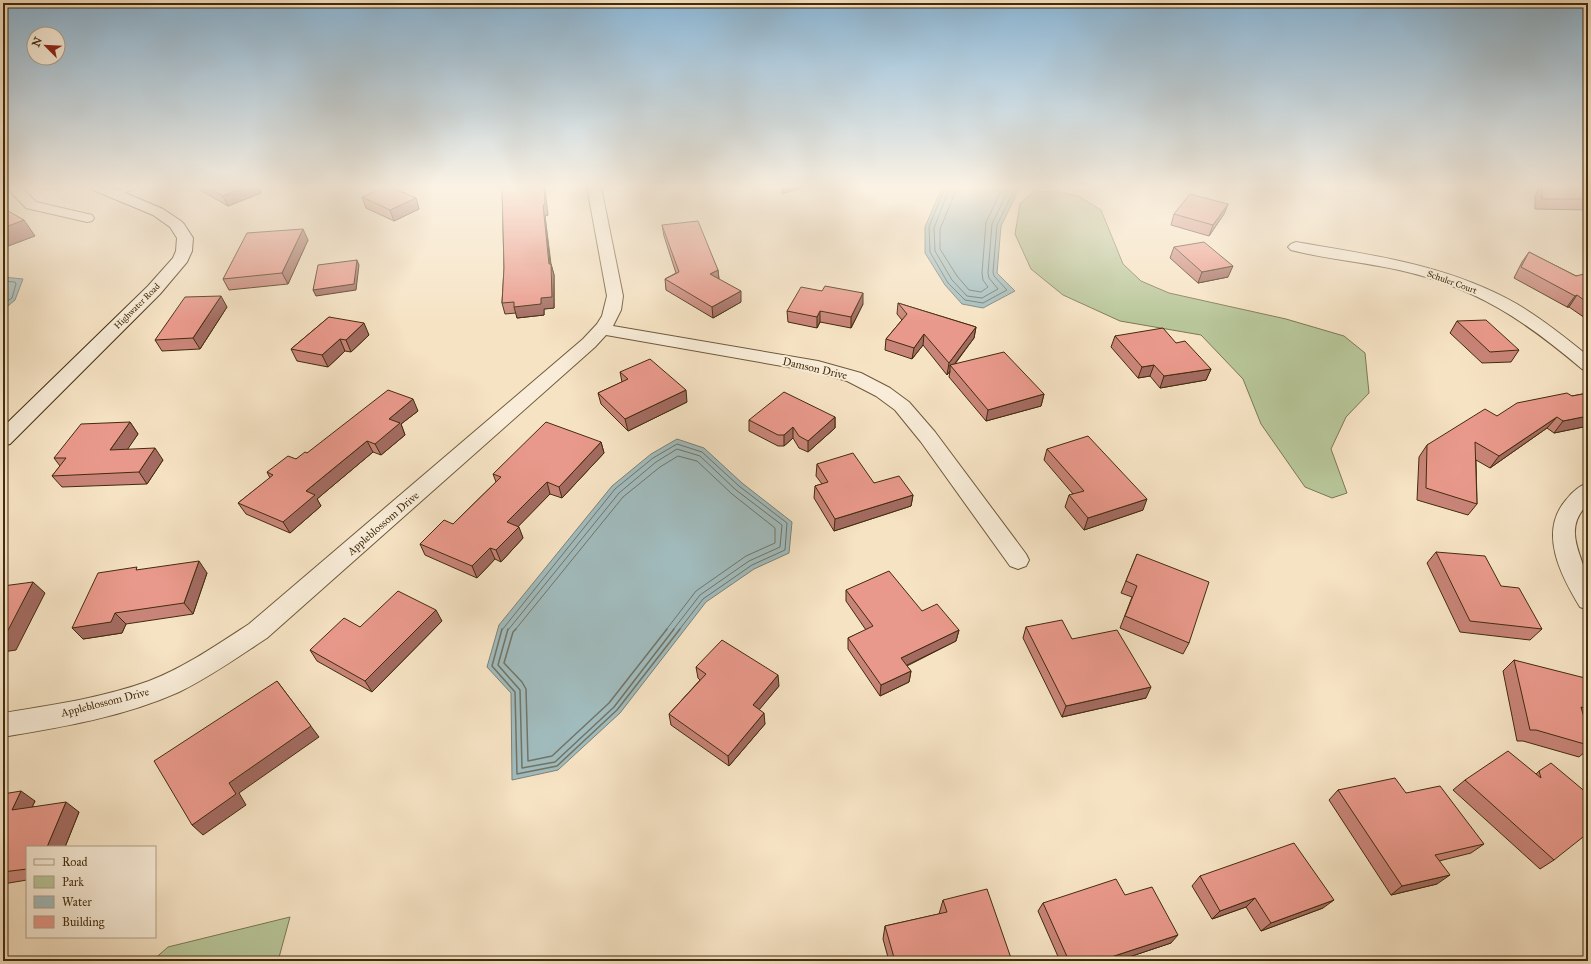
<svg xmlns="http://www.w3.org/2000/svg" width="1591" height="964" font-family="'IM FELL Great Primer',serif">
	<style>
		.green { fill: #b7c598; stroke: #7c7852 }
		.water { fill: #a1bcbe; stroke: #7b8277 }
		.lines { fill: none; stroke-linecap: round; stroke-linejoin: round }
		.shore-far1 { stroke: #727465; stroke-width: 1 }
		.shore { stroke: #727465; stroke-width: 1.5 }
		.lane-casing { stroke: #6f5a3a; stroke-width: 2 }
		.street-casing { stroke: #6f5a3a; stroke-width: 2 }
		.secondary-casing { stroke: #422c0c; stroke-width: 2 }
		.lane { fill: #f9edd9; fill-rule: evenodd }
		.street { fill: #f9edd9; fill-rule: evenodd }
		.secondary { fill: #f9edd9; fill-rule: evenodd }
		.wall { fill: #c88478; stroke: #422c0c }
		.shaded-wall { fill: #a36b61; stroke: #422c0c }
		.building { fill: #e9998b; stroke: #422c0c }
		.labels { text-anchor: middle; stroke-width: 4; stroke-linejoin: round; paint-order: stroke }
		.far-street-label { font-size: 9px; fill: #422c0c; stroke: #f9edd9 }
		.street-label { font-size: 11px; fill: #422c0c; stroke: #f9edd9 }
	</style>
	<rect width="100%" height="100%" fill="#f6e3c4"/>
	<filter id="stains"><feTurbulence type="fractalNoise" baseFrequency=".005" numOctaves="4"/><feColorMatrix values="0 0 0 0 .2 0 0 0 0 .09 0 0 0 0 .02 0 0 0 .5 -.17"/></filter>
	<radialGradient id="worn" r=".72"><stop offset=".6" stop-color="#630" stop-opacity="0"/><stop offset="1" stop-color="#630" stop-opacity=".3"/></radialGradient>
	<g class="green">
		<path d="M1056,191L1078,196L1101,210L1123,264L1141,281L1169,293L1286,319L1344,336L1365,353L1369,393L1346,417L1331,449L1347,493L1332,498L1305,487L1261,424L1243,379L1201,335L1120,321L1063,295L1031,269L1015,234L1020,204L1033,192Z"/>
		<path d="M290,917L278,961H152L168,947Z"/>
	</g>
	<g class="water">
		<path d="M942,187H1020L1001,226L997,273L1015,291L983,308L962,304L945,285L925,253V227Z"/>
		<path d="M3,277L23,279L15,300L3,310Z"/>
		<path d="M677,439L704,448L742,483L792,522L789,553L754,569L706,602L620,713L558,770L512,780L511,693L487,667L499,625L612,486L651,454Z"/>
	</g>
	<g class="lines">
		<g class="shore-far1">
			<path d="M945,187L929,227L930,252L948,283L965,300L983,303L1007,290L994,276L993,272L997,225L1016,187"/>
			<path d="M950,187L934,228L935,251L952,280L967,296L982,298L998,289L989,278L988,273L992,224L1010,187"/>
			<path d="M956,187L955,193L940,229V249L957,276L969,290L981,292L988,287L983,280L982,273L986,222L1003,187"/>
			<path d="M3,281L15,282L16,284L12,298L3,304"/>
			<path d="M502,630L615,489L653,458L677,444L702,452L739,486L787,523L785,550L752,565L703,599L679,630"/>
			<path d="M508,630L619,493L656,462L677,449L700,456L736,490L782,525L780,547L749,561L700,595L673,630"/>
			<path d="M515,630L623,497L660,467L678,456L697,461L732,494L775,528V543L746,556L696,591L666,630"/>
		</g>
		<g class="shore">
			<path d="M502,629L492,666L515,692L517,774L557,766L617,710L680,629"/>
			<path d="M508,629L498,665L520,690L522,768L555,762L614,707L674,629"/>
			<path d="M516,629L513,632L504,663L522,682L526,689L528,761L552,756L609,703L667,629"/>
		</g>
		<defs>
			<path id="lane" d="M129,187H138L119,195L114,194Z"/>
			<g id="street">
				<path d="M6,187H21L36,202L92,215L94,218L92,221L87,222L26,208Z"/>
				<path d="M587,187H601L623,296L621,310L613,326L818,361L861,373L890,388L909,402L935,432L1026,554L1029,560L1026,566L1018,569L1010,566L921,442L895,410L876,396L847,381L816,372L606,335L595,347L267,638C238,657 210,677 179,692C123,717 63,727 3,737V713C52,705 102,698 149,681C185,667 217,645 249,624L583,339L597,324L602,316L607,296Z"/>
				<path d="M1296,242C1372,255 1449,265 1517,304C1542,319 1565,337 1588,356V371L1582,369C1523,319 1475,287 1399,270C1363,262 1326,259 1291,250L1288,247L1291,244Z"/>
				<path d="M1588,483V504C1563,528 1580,552 1588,579C1590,587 1588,600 1588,610L1580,607C1561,576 1538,532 1566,500C1572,492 1579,486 1588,483Z"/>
			</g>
			<path id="secondary" d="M91,187H111L163,209L181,221L184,224L193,238L192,251L187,262L160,294L10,444L3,446V427L148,286L173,258L176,251L177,238L170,227L153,215L93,190Z"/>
		</defs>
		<use href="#lane" class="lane-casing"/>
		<use href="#street" class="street-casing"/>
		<use href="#secondary" class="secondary-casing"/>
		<use href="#lane" class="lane"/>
		<use href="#street" class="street"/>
		<use href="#secondary" class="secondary"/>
	</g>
	<g class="wall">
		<path d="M199,187H258L261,193L228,206L200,190Z"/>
		<path d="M502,187L548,215L545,216L551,264L554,275V308L544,309V315L517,318L516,313L505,314L502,303L504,268Z"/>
		<path d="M1540,187H1588V210L1535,209V196Z"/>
		<path d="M362,197L416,198L419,209L394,221L366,208Z"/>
		<path d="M1228,204L1224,214L1209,236L1171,225L1174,214Z"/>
		<path d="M662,225L718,270L719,279L741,302L713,318L666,290L665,279L676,273L664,236Z"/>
		<path d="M308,240L288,284L229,290L223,279Z"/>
		<path d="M1174,247L1228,277L1198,283L1170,258Z"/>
		<path d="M1529,252L1576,276H1588V320L1569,307H1567L1514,278L1522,262Z"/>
		<path d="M898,303L976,327L974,338L955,364L1044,394L1041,406L986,421L949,377L950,371L947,375L923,345L912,359L885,350L886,339L902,320L897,314Z"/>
		<path d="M863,304L851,328L820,322L817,328L788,322L787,311Z"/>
		<path d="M227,307L200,349L162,351L155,340Z"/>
		<path d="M329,317L369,335L351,352L345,351L328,367L297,361L291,349Z"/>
		<path d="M1457,321L1519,350L1511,362L1482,363L1450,333Z"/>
		<path d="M1115,336L1176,343L1211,369L1206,380L1160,388L1150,376L1138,378L1111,347Z"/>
		<path d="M620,372L687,402L628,431L601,404L598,393L622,382Z"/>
		<path d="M1588,393V426L1554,433L1547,428L1490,468L1476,460L1477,504L1468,515L1417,500L1419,457L1427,445L1497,416L1572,396Z"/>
		<path d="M418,411L401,424L405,435L381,455L373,452L317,499L321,506L290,533L246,514L238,503L270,478L267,472L296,459L307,453Z"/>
		<path d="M835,417V428L808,452L799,448L793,438L784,446H778L749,431V420Z"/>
		<path d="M130,422L138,434L127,449L163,460L147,484L62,487L52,476L60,466L54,458Z"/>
		<path d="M601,442L604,453L562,498L550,494L518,526L523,538L501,562L495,559L477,578L425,555L420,544L453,524L496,482L493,474Z"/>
		<path d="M1047,449L1143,510L1084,530L1065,507L1069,495L1073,494L1044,460Z"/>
		<path d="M817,464L874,483L913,495L911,506L834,531L814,498L815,486L822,484L816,476Z"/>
		<path d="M1436,552L1501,586L1542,629L1530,640L1460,632L1427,563Z"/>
		<path d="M1137,554L1189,643L1183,654L1120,628L1132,597L1121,593Z"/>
		<path d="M139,570L207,573L193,614L126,624L122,633L83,639Z"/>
		<path d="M846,590L922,611L959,630L956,641L907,666L911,671L909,682L880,696L848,649V638L866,630L846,601Z"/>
		<path d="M442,621L372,692L317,661L310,650L360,627Z"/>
		<path d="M1026,627L1072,639L1146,698L1062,717L1023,638Z"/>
		<path d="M1514,660L1588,689V715L1584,718L1588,731V749L1579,757L1523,741H1517L1503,671Z"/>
		<path d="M696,667L779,686L759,709L765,724L729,766L671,725L669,714L700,680L698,678Z"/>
		<path d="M1539,771L1588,794L1554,860L1540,869L1453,790L1465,780L1536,774Z"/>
		<path d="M1338,790L1406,793L1484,844L1471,853L1439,861L1437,884L1391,895L1329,800Z"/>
		<path d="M3,794L35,801L32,807L79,812L65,847H27V880L3,884Z"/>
		<path d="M1200,876L1323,908L1261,931L1246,907L1212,919L1192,886Z"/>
		<path d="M1125,895L1171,943L1117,961H1060L1038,911L1043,903Z"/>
		<path d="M943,900L1012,961H889L883,939L885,926L939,914Z"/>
	</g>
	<g class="shaded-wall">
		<path d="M245,187H258L261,193L228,206L223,196Z"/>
		<path d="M544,187H545L548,215L545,216L551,271V264L554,275V308L544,309V315L517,318L514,307L541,298L543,205Z"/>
		<path d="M782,187H805L782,194Z"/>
		<path d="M416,198L419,209L394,221L390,210Z"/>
		<path d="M1228,204L1224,214L1209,236L1213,225Z"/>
		<path d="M24,220L35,236L3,248V228Z"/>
		<path d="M303,229L308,240L288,284L282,273Z"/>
		<path d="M357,260L359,265L356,290L316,296L313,290Z"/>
		<path d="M1233,266L1228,277L1198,283L1202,272Z"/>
		<path d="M718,270L719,280L710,274Z"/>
		<path d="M741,291V302L713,318L712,307Z"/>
		<path d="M863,293V304L851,328V317Z"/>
		<path d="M1577,295L1569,307H1567L1575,296Z"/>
		<path d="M221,296L227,307L200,349L193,338Z"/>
		<path d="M820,311V322L817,328V317Z"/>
		<path d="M364,323L369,335L351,352L346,340Z"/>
		<path d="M976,327L974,338L952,367L950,365V371L947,375L949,363Z"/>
		<path d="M924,334L923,345L912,359L914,348Z"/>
		<path d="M340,339L345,351L328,367L322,355Z"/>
		<path d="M1154,365L1150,376L1138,378L1142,367Z"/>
		<path d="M1211,369L1206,380L1160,388L1164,376Z"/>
		<path d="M686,390L687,402L628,431L625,419Z"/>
		<path d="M1044,394L1041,406L986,421L988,410Z"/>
		<path d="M413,399L418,411L401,424L405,435L381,455L375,444L389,419Z"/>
		<path d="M1588,416V426L1554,433L1563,421Z"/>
		<path d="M835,417V428L808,452V441Z"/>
		<path d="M1557,417L1547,428L1490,468L1499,456Z"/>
		<path d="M130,422L138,434L119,462L110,450Z"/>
		<path d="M793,427V438L784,446V435Z"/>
		<path d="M367,441L373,452L317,499L321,506L290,533L283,522L306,491Z"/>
		<path d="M601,442L604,453L562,498L559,487Z"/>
		<path d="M155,448L163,460L147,484L139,472Z"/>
		<path d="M547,482L550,494L511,534L507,522Z"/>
		<path d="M913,495L911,506L834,531L835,519Z"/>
		<path d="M1147,499L1143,510L1084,530L1088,518Z"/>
		<path d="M519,527L523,538L501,562L496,550Z"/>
		<path d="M490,548L495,559L477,578L472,566Z"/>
		<path d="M199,561L207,573L193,614L184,603Z"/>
		<path d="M33,582L45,593L16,650L3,652V638Z"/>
		<path d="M436,610L442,621L372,692L365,681Z"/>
		<path d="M115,613L126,624L122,633L83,639L72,628Z"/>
		<path d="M959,630L956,641L899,669L901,658Z"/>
		<path d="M911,671L909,682L880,696L881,685Z"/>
		<path d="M778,675L779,686L754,716L753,705Z"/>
		<path d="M277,681L319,737L239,793L246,805L203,835L192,825L229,783Z"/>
		<path d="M1151,687L1146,698L1062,717L1066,706Z"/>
		<path d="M764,713L765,724L729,766L728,756Z"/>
		<path d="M21,791L35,801L26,820L12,810Z"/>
		<path d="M66,802L79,812L65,847H47Z"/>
		<path d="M1450,875L1437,884L1391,895L1402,886Z"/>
		<path d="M1255,898L1246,907L1212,919L1220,911Z"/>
		<path d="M1334,900L1323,908L1261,931L1271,923Z"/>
		<path d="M1178,935L1171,943L1117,961H1099Z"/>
	</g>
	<g class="building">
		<path d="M207,187H245L223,196Z"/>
		<path d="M385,187H391L416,198L390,210L362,197Z"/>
		<path d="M502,187H544L545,205H543L549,264H551L552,297L541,298V304L514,307V302L502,303L504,268Z"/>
		<rect x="1542" y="187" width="46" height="12"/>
		<path d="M1190,194L1228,204L1213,225L1174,214Z"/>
		<path d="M3,208L24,220L3,228Z"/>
		<path d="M698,221L718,270L710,274L741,291L712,307L665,279L679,272L662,225Z"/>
		<path d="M303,229L282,273L223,279L247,233Z"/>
		<path d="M1204,242L1233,266L1202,272L1174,247Z"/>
		<path d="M1529,252L1576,276L1584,274L1588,276V303L1577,295L1575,296L1521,267Z"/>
		<path d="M357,260L354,284L313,290L318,265Z"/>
		<path d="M825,286L863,293L851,317L820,311L817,317L787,311L801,287L822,291Z"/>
		<path d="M221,296L193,338L155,340L185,297Z"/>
		<path d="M898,303L976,327L949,363L924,334L914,348L886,339L907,314Z"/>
		<path d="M329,317L364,323L346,340L340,339L322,355L291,349Z"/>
		<path d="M1486,320L1519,350L1490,352L1457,321Z"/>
		<path d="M1163,328L1176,343L1185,341L1211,369L1164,376L1154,365L1142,367L1115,336Z"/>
		<path d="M1004,352L1044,394L988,410L950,365Z"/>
		<path d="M650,359L686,390L625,419L598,393L628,379L620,372Z"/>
		<path d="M388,390L413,399L389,419L400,423L375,444L367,441L306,491L315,495L283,522L238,503L273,475L267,472L288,456L296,459L305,452L307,453Z"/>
		<path d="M784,392L835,417L808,441L799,436L793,427L784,435H778L749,420Z"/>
		<path d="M1567,393L1572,396L1588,393V416L1563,421L1557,417L1499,456L1475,442L1477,504L1426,488L1427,445L1485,409L1497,416L1517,403Z"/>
		<path d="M130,422L110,450L155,448L139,472L52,476L66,458H54L81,424Z"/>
		<path d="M546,422L601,442L559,487L547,482L507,522L519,527L496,550L490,548L472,566L420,544L444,520L453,524L501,477L493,474Z"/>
		<path d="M1088,436L1147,499L1088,518L1069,495L1084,491L1047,449Z"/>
		<path d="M853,453L874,483L899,476L913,495L835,519L815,486L828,482L817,464Z"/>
		<path d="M1436,552L1485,556L1501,586L1519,588L1542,629L1470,621Z"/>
		<path d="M1137,554L1209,582L1189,643L1125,616L1137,586L1126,581Z"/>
		<path d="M199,561L184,603L115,613L111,622L72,628L98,573L137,567L136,570Z"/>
		<path d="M889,571L922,611L937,604L959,630L901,658L911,671L881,685L848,638L873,626L846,590Z"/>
		<path d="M33,582L4,638H3V586Z"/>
		<path d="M398,591L436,610L365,681L310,650L344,618L360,627Z"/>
		<path d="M1062,620L1072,639L1117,630L1151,687L1066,706L1026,627Z"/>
		<path d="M722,640L778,675L753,705L764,713L728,756L669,714L706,674L696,667Z"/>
		<path d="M1514,660L1585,678L1588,689V709L1581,707L1588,731V745L1536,730H1530Z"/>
		<path d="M277,681L311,726L229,783L236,794L192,825L154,761Z"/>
		<path d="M1508,751L1541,778L1539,771L1551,763L1588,794V833L1554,860L1465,780Z"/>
		<path d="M1395,778L1406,793L1440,786L1484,844L1435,855L1450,875L1402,886L1338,790Z"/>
		<path d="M21,791L12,810L66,802L47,847H27V869L3,872V794Z"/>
		<path d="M1294,843L1334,900L1271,923L1255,898L1220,911L1200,876Z"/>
		<path d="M1116,879L1125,895L1152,887L1178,935L1099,961H1069L1043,903Z"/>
		<path d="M987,889L1012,961H895L885,926L947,912L943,900Z"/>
	</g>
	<linearGradient id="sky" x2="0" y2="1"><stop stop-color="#8bb7d7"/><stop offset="0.58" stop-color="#fbf2e4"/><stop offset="1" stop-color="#fbf2e4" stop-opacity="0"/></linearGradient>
	<rect width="1591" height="322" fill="url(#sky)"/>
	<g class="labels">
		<g class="far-street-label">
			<text transform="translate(1452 282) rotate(20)" y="3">Schuler Court</text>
			<text transform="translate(137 306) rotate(-45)" y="3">Highwater Road</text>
		</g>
		<g class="street-label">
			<text transform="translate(815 368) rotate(13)" y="4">Damson Drive</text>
			<text transform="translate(383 523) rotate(-41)" y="4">Appleblossom Drive</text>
			<text transform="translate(105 702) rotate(-14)" y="4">Appleblossom Drive</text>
		</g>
	</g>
	<rect width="1591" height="964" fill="none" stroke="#f6e3c4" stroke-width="16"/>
	<rect x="4" y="4" width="1583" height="956" fill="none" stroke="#422c0c" stroke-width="2"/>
	<rect x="8" y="8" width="1575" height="948" fill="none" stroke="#422c0c"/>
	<rect x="26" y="846" width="130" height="92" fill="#f9edd9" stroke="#b0a087"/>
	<rect x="34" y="859" width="20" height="6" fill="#f9edd9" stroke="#b0a087"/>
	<text x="62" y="866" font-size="12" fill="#422c0c">Road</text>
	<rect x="34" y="876" width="20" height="12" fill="#b7c598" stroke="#b0a087"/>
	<text x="62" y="886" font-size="12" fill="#422c0c">Park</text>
	<rect x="34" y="896" width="20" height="12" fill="#a1bcbe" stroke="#b0a087"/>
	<text x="62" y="906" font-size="12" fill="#422c0c">Water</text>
	<rect x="34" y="916" width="20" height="12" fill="#e9998b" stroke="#b0a087"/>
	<text x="62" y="926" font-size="12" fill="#422c0c">Building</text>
	<g transform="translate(46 46) rotate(294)"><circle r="19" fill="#f9edd9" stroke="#b0a087"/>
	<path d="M0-3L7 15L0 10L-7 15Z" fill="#8f2418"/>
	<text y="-6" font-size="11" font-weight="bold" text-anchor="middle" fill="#422c0c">N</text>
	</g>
	<rect width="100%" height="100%" filter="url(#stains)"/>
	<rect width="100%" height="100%" fill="url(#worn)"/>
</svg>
